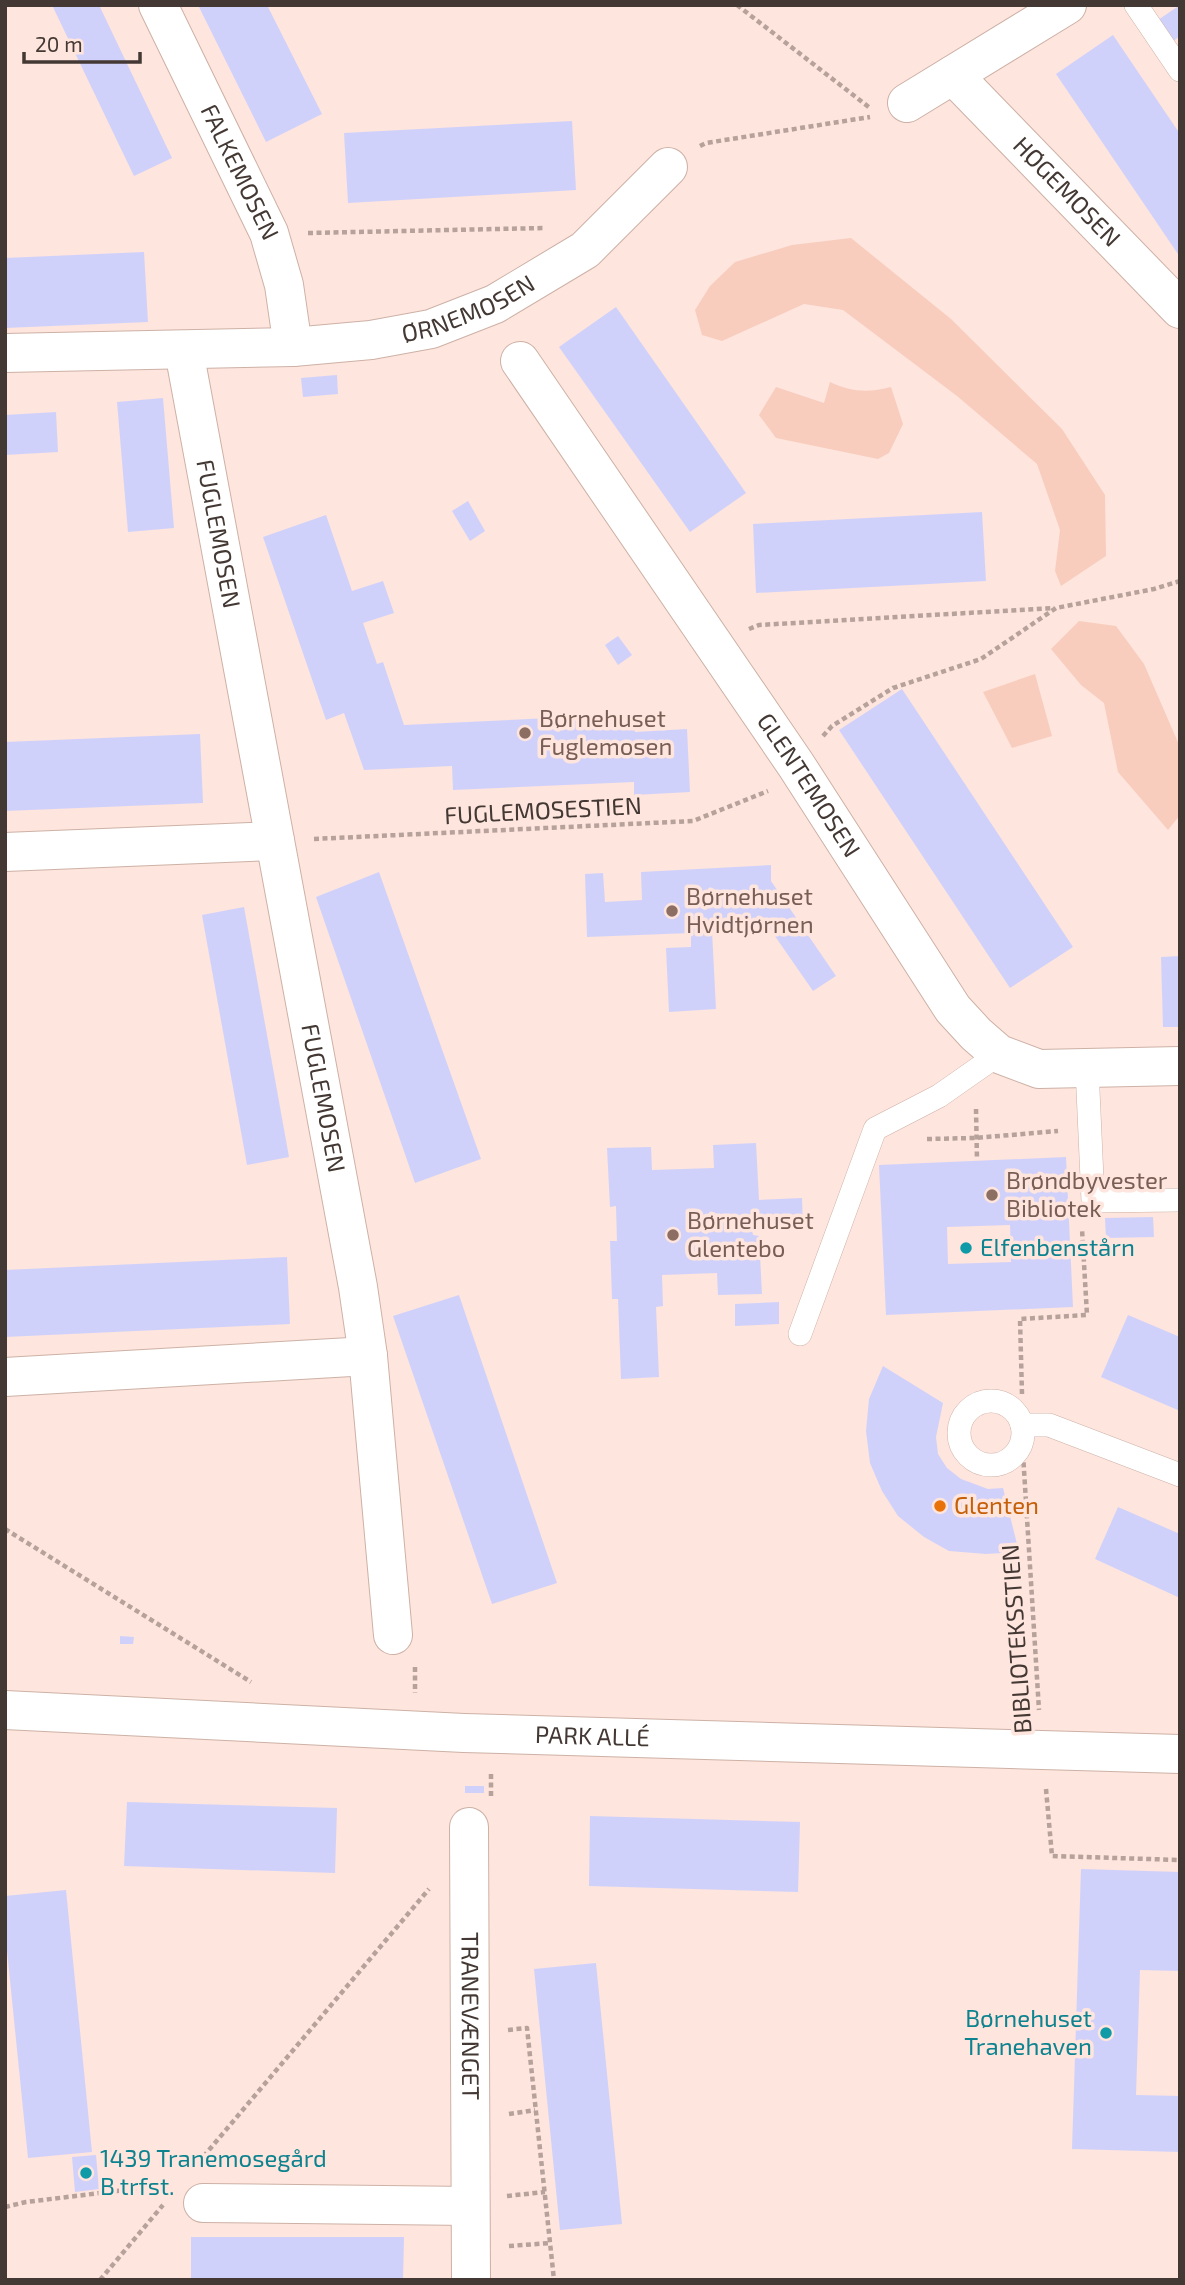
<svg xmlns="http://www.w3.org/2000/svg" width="1185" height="2285" font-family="'Exo 2',sans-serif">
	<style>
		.green { fill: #f8cdbe }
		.building { fill: #d0d1fb; fill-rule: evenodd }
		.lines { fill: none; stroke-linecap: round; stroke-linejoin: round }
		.service-casing { stroke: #cdb1a6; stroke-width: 24 }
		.minor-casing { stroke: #cdb1a6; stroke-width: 40 }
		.tertiary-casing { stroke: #cdb1a6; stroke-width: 40 }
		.path { stroke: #b6a29b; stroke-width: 4.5; stroke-dasharray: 5 3.5; stroke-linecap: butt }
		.service { stroke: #fff; stroke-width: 23 }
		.minor { stroke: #fff; stroke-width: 38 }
		.tertiary { stroke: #fff; stroke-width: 38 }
		.education-dot { fill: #8d6e63; stroke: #fee5dd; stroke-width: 2.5 }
		.culture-dot { fill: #0f9aa8; stroke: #fee5dd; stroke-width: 2.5 }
		.food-dot { fill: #e8710a; stroke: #fee5dd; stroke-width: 2.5 }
		.labels { text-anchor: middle; stroke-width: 7; stroke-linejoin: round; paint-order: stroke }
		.street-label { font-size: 24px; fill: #433833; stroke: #fee5dd }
		.education-label { font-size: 24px; fill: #785e54; stroke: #fee5dd; text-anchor: start }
		.culture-label { font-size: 24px; fill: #0d838f; stroke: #fee5dd; text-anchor: start }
		.food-label { font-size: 24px; fill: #c56008; stroke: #fee5dd; text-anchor: start }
	</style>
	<rect width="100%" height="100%" fill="#fee5dd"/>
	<g class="green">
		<path d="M851,238L951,319L1062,429L1105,495L1106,556L1061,586L1055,571L1060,530L1037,464L957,396L843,310L804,304L722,341L702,335L695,310L710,286L735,262L792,245Z"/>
		<path d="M830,382C850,392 869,393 891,387L903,424L889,453L878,459L776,438L759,415L776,387L824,403Z"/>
		<path d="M1079,621L1116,626L1144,664L1180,747V815L1168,830L1118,772L1104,703L1081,685L1051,649Z"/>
		<path d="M1035,674L1052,736L1012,748L983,692Z"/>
	</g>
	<g class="building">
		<path d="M52,5H99L172,158L134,176Z"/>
		<path d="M198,5H267L322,114L266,142Z"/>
		<path d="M1180,5V36L1172,42L1158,20Z"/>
		<path d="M1113,35L1180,134V257L1056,74Z"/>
		<path d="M572,121L576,190L348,203L344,133Z"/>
		<path d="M144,252L148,322L5,328V258Z"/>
		<path d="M616,307L746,493L690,532L559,347Z"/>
		<path d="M337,375L338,394L303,397L301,378Z"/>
		<path d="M163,398L174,528L128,532L117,402Z"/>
		<path d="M56,412L58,452L5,455V415Z"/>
		<path d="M468,501L485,531L470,541L452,511Z"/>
		<path d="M982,512L986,581L756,593L753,524Z"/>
		<path d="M326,515L352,591L383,581L394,613L363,623L377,664L383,662L404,725L634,714L635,732L687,729L690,792L634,795V782L453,790L452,766L364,770L344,713L326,720L263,537Z"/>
		<path d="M618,636L632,655L618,665L605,645Z"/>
		<path d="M902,689L1073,947L1010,988L839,730Z"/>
		<path d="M200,734L203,803L5,811V742Z"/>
		<path d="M771,865V881L836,976L813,991L770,929L712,931L716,1009L669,1012L666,948L691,947V933L587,937L585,874L603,873L605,902L642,900L641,872Z"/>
		<path d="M379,872L481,1159L415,1183L316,897Z"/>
		<path d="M244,907L289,1157L247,1165L202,915Z"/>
		<path d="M1180,956V1027H1163L1161,957Z"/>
		<path d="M756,1143L759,1200L802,1198L803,1225L752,1228L753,1235L759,1236L762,1294L718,1295L717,1273L662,1275L663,1306L656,1307L659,1377L621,1379L618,1299H612L610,1241H617L616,1206L610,1207L607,1148L651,1147L652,1170L714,1168L713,1145Z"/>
		<path d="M1066,1157L1073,1307L886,1315L879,1165ZM1010,1225L1011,1262L948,1264L947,1227Z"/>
		<path d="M1153,1217L1154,1237L1106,1238L1105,1218Z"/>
		<path d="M287,1257L290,1324L5,1337V1270Z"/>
		<path d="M459,1295L557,1583L492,1604L393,1316Z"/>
		<path d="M779,1302V1324L735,1326V1304Z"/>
		<path d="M1128,1315L1180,1337V1411L1101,1377Z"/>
		<path d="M883,1366L943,1403L936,1437L938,1454L947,1468L961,1479L988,1489L1003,1488L1019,1552L986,1554L949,1551L924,1537L898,1516L882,1491L870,1463L866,1431L869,1399Z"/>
		<path d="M1118,1507L1180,1534V1598L1095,1559Z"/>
		<path d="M120,1636L134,1637L133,1644H120Z"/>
		<rect x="465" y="1786" width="19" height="7"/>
		<path d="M127,1802L337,1808L335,1873L124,1866Z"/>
		<path d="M590,1816L800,1822L798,1892L589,1886Z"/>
		<path d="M1081,1869L1180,1872V1971L1140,1970L1136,2095L1180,2096V2152L1072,2149Z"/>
		<path d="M66,1890L92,2152L28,2158L5,1931V1896Z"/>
		<path d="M596,1963L622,2224L560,2230L534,1969Z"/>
		<path d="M96,2155L99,2189L75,2192L72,2157Z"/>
		<path d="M191,2237H404L403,2280H191Z"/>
	</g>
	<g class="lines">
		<defs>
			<g id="service">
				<path d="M1136,5L1180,70"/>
				<path d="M1087,1068L1093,1201L1180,1200"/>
				<path d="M800,1334L875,1129L939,1096L999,1054"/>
				<circle cx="991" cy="1433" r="32"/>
				<path d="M1022,1425H1049L1180,1475"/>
			</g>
			<g id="minor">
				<path id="s1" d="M158,5L269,233L284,285L293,347"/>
				<path id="s2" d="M953,75L1180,309"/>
				<path d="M907,103L1067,5"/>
				<path id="s3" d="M184,351L358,1287L368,1356L393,1635"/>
				<path id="s4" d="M5,353L293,347L371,340L431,329L495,304L585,250L668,167"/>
				<path id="s5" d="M520,361L796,765L953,1009L976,1034L999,1054L1039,1069L1180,1066"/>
				<path d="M5,852L275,841"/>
				<path d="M5,1377L368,1356"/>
				<path id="s6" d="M469,1827L471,2280"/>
				<path d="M203,2203L470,2206"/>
			</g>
			<g id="tertiary">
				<path id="s7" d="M5,1710L464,1733L1180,1754"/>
			</g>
		</defs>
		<use href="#service" class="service-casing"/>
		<use href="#minor" class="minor-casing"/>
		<use href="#tertiary" class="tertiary-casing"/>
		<g class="path">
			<path d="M737,5L870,108"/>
			<path d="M700,146L706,143L870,117"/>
			<path d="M308,233L544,228"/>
			<path d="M749,629L759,625L1054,608"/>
			<path d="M823,736L832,726L893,688L981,659L1056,608L1154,589L1180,581"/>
			<path d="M314,839L693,821L768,791"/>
			<path d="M976,1109L977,1160"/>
			<path d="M927,1139L975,1138L1058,1131"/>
			<path d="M1022,1394L1020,1319L1087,1315L1082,1229"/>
			<path d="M1023,1454L1039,1710"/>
			<path d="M5,1529L251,1682"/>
			<path d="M415,1667V1693"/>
			<path d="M1046,1789L1052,1856L1180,1860"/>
			<path d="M491,1796V1773"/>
			<path d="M508,2030L527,2028L554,2280"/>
			<path d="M509,2114L535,2110"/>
			<path d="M198,2163L429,1889"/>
			<path d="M507,2196L545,2192"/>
			<path d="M5,2207L26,2202L158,2186L167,2195"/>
			<path d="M509,2246L550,2243"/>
			<path d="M100,2280L163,2205"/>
		</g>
		<use href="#service" class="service"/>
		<use href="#minor" class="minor"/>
		<use href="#tertiary" class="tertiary"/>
	</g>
	<g class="education-dot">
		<circle cx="525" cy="733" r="7"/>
		<circle cx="672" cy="911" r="7"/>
		<circle cx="992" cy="1195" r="7"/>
		<circle cx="673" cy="1235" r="7"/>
	</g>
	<g class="culture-dot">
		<circle cx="966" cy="1248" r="7"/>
		<circle cx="1106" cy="2033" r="7"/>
		<circle cx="86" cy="2173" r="7"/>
	</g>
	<circle class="food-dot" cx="940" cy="1506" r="7"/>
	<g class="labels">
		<g class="street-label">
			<text dy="8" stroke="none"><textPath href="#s1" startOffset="186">FALKEMOSEN</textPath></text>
			<text dy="8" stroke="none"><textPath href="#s2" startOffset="163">HØGEMOSEN</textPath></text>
			<text dy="8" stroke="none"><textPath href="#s4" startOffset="469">ØRNEMOSEN</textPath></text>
			<text dy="8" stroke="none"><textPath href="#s3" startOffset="186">FUGLEMOSEN</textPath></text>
			<text dy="8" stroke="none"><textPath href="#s5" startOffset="513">GLENTEMOSEN</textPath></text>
			<text transform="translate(543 811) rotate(-3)" y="8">FUGLEMOSESTIEN</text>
			<text dy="8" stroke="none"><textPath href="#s3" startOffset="760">FUGLEMOSEN</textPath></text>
			<text transform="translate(1017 1639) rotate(-94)" y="8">BIBLIOTEKSSTIEN</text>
			<text dy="8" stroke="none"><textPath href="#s7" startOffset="588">PARK ALLÉ</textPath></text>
			<text dy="8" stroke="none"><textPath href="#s6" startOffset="189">TRANEVÆNGET</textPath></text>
		</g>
		<g class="education-label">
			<text x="539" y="727">Børnehuset<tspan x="539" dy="28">Fuglemosen</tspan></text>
			<text x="686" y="905">Børnehuset<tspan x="686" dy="28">Hvidtjørnen</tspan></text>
			<text x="1006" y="1189">Brøndbyvester<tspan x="1006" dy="28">Bibliotek</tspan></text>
			<text x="687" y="1229">Børnehuset<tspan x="687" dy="28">Glentebo</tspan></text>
		</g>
		<g class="culture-label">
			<text x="980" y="1256">Elfenbenstårn</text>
			<text x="1092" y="2027" text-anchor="end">Børnehuset<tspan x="1092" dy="28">Tranehaven</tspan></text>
			<text x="100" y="2167">1439 Tranemosegård<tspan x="100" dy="28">B trfst.</tspan></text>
		</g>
		<g class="food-label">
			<text x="954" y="1514">Glenten</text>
		</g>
	</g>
	<rect width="1185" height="2285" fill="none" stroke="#433833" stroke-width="14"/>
	<path d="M24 52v10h116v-10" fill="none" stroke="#433833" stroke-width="3.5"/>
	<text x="35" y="52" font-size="21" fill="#433833" stroke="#fee5dd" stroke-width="5" paint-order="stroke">20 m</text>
</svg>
